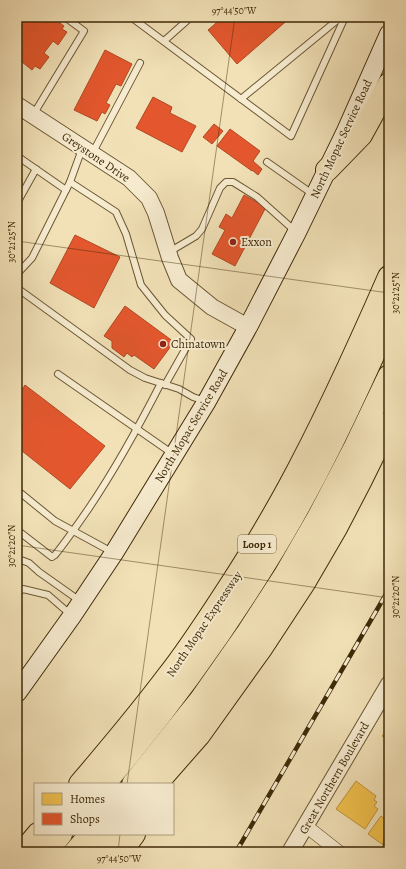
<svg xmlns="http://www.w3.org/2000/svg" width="406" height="869" font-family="Alegreya,serif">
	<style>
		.homes { fill: #f2c14e; stroke: #bc9339 }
		.shops { fill: #e4572e; stroke: #b24922 }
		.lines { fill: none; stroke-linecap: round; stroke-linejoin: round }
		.service-casing { stroke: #6b5733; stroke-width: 8 }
		.minor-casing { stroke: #6b5733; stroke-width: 14 }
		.tertiary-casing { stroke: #6b5733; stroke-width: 18 }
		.secondary-casing { stroke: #3e2907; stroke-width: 20 }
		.motorway-casing { stroke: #3e2907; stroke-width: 24 }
		.service { stroke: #f7ecd0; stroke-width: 6 }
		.minor { stroke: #f7ecd0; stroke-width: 13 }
		.tertiary { stroke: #f7ecd0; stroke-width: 16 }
		.secondary { stroke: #f7ecd0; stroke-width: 18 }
		.motorway { stroke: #f2e1b7; stroke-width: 22 }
		.rail-casing { stroke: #3e2907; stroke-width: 4.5 }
		.rail { stroke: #f7ecd0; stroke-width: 3; stroke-dasharray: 9; stroke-linecap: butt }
		.ticks { fill: none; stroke: #3e2907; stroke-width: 1; stroke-opacity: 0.45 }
		.poi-dot { fill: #8f2418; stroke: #f7ecd0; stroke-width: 1.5 }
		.labels { text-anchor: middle; stroke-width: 4; stroke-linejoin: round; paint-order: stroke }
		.shield { fill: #f7ecd0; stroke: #766443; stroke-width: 1 }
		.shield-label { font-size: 11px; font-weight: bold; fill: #3e2907 }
		.street-label { font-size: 12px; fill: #3e2907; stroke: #f7ecd0 }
		.poi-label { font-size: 12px; fill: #3e2907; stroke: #f7ecd0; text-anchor: start }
		.neatline { fill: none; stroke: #3e2907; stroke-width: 1.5 }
		.ticks-label { font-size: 10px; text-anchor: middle; fill: #3e2907 }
	</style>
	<rect width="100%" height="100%" fill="#f2e1b7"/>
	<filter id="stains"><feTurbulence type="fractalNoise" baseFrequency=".005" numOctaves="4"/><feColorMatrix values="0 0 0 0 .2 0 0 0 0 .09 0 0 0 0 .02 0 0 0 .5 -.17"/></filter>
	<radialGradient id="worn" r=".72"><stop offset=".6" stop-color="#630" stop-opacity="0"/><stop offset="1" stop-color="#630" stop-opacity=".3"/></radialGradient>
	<g class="homes">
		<path d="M389,728V741L382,736Z"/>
		<path d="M356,781L376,796L374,800L377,802L374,806L378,809L365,829L336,809Z"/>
		<path d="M389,813V849L368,834L381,816L385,819Z"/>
	</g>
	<g class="shops">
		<path d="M22,17H52L64,26L62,29L67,32L58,45L53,41L44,53L49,57L40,69L35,66L32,70L22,62V61L20,60V61L17,59V24Z"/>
		<path d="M223,17H291L237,64L208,30Z"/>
		<path d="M105,50L132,64L121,86L116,84L106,103L110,105L105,114L102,112L97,121L74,110Z"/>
		<path d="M153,97L172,107L170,113L196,126L182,152L136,128Z"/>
		<path d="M214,124L223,131L212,144L203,137Z"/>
		<path d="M230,129L260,151L253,161L262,169L258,175L252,170V171L217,146Z"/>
		<path d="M244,195L266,207L235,266L212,254L225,230L219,227L226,214L232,218Z"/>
		<path d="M75,235L120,257L94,308L50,283Z"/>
		<path d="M125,306L174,342L154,369L134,355L132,357L127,353L124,357L112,348V341L104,336Z"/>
		<path d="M25,385L105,446L70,489L17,447V397Z"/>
	</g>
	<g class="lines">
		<defs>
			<g id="service">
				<path d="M131,17L291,136L345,17"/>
				<path d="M164,41L191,17"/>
				<path d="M241,99L341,17"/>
				<path d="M33,115L84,31L65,17"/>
				<path d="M92,154L140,63"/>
				<path d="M17,156L66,190"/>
				<path d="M267,162L314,195"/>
				<path d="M70,182L116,212L126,234L141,285L165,315L191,339L165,385"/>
				<path d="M17,203L36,169"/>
				<path d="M169,252L196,236L202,229L220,188L226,182H233L257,197L295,231"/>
				<path d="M17,274L32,258L70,182L82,149"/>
				<path d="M17,288L130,370L145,378L179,389L193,397L205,401"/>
				<path d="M58,374L173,454"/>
				<path d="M17,490L55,521L112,552"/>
				<path d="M17,530L52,557L55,555C67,540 78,524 89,508C116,468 139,426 161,383"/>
				<path d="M17,560H21L29,563L39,572L80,601"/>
				<path d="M17,593L23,589L48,595L70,614"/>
			</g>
			<path id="minor" d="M306,826L339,852"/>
			<g id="tertiary">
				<path d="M17,105L129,178L149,198L156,213L170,258L179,280L212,307L248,327"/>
				<path d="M290,852L389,684"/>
			</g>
			<path id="secondary" d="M17,693L72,616L114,553L207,401L248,327L297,232L346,131L389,34"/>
			<g id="motorway">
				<path d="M327,170L361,135L389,84"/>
				<path d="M80,784C110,749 140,713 168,676C190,648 209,618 228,589C250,555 270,522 289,487C326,419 358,348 389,277"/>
				<path d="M104,784C163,715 218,640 266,562C314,485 352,403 389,320"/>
				<path d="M133,784L201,699L248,632L285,575L319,516L355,447L389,376"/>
				<path d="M156,784L199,735L262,647L304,583L336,528L361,480L389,423"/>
				<path d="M23,852L38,834"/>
				<path d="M46,852L61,834"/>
				<path d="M75,852L91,834"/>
				<path d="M98,852L113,834"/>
				<path d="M121,852L134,834"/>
			</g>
		</defs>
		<use href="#service" class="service-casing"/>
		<use href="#minor" class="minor-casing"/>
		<use href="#tertiary" class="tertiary-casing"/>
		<use href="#secondary" class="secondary-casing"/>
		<use href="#motorway" class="motorway-casing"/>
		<use href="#service" class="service"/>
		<use href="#minor" class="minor"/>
		<use href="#tertiary" class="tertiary"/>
		<use href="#secondary" class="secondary"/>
		<use href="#motorway" class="motorway"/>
		<defs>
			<path id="rail" d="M236,852L389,589"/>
		</defs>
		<use href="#rail" class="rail-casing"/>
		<use href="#rail" class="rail"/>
	</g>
	<path class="ticks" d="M17,241L389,293M17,545L389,598M127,784L235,17M17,850L34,852M118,852L120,834M382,852L389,801"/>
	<g class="poi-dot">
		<circle cx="233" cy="242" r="4"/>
		<circle cx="163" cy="344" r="4"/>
	</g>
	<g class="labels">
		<rect class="shield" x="238" y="535" width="38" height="18" rx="3"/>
		<g class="shield-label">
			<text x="257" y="548">Loop 1</text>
		</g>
		<g class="street-label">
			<text transform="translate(341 139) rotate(-65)" y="4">North Mopac Service Road</text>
			<text transform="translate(96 157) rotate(34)" y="4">Greystone Drive</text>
			<text transform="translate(191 426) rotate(-59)" y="4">North Mopac Service Road</text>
			<text transform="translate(204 624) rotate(-56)" y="4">North Mopac Expressway</text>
			<text transform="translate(334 778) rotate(-60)" y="4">Great Northern Boulevard</text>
		</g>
		<g class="poi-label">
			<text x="241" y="246">Exxon</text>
			<text x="171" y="348">Chinatown</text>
		</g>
	</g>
	<rect width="406" height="869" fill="none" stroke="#f2e1b7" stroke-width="44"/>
	<rect x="34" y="783" width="140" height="52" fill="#f7ecd0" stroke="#ad9e80"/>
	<rect x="42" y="793" width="20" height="12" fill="#f2c14e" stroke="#ad9e80"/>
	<text x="70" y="803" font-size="12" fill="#3e2907">Homes</text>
	<rect x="42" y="813" width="20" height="12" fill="#e4572e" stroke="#ad9e80"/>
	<text x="70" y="823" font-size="12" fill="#3e2907">Shops</text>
	<rect x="22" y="22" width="362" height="825" class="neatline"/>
	<g class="ticks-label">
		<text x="234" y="14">97°44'50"W</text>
		<text transform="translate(11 242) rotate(-90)" y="4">30°21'25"N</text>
		<text transform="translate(395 293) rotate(-90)" y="4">30°21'25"N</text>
		<text transform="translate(11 546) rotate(-90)" y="4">30°21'20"N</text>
		<text transform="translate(395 597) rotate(-90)" y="4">30°21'20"N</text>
		<text x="119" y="862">97°44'50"W</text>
	</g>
	<rect width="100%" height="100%" filter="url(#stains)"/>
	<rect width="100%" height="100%" fill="url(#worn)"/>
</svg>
